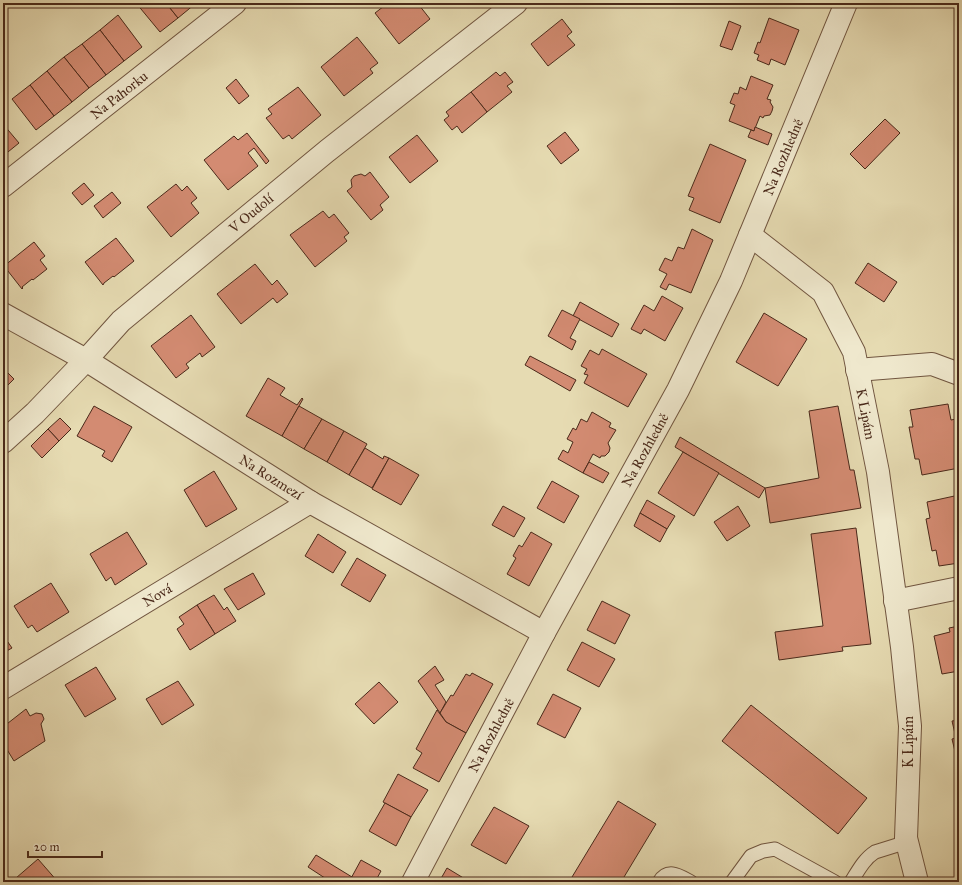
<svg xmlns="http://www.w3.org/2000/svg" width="962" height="885" font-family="'IM FELL Great Primer',serif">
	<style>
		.building { fill: #d38b72; stroke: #4a291a }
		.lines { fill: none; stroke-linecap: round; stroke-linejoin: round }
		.service-casing { stroke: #715640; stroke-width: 15 }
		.minor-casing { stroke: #715640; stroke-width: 24 }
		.tertiary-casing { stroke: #715640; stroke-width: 24 }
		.service { stroke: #efe8cd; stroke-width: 13 }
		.minor { stroke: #efe8cd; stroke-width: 22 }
		.tertiary { stroke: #efe8cd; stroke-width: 22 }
		.labels { text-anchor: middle; stroke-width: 3; stroke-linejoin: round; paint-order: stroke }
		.street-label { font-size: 14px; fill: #4a291a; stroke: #efe8cd }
	</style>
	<rect width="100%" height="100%" fill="#e6dbb2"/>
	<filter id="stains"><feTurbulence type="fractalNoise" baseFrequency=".005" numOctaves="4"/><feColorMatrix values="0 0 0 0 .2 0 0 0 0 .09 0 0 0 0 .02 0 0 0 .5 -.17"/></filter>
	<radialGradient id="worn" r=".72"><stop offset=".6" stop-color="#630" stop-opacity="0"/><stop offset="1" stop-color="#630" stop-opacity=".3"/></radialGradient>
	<g class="building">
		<path d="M136,3H166L178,18L160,32Z"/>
		<path d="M166,3H194L195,4L178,18Z"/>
		<path d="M388,3H421L419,5L430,19L399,44L375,13Z"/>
		<path d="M118,15L142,47L124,61L100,30Z"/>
		<path d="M769,18L799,30L785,65L771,59L769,65L757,60L759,55L754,53L758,42L760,43Z"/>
		<path d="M562,19L572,32L567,36L575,45L548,66L531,44Z"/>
		<path d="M729,21L741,26L732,50L720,46Z"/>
		<path d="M100,30L124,61L106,75L82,44Z"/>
		<path d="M357,37L378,63L370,69L373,73L344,96L321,67Z"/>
		<path d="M82,44L106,75L89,88L64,57Z"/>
		<path d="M64,57L89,88L72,102L47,71Z"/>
		<path d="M47,71L72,102L54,116L30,85Z"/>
		<path d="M496,72L500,76L505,72L513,82L507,86L512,92L487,112L471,92Z"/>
		<path d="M751,76L773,85L767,99L771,100L770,102L773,107L772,111L770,115L764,116L763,118L760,116L754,131L729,121L735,105L730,103L734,93L738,94L740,87L746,90Z"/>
		<path d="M236,79L249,96L239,104L226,88Z"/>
		<path d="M30,85L54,116L36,130L12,99Z"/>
		<path d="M298,87L321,115L292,139L289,135L283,139L266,118L272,114L268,109Z"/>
		<path d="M471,92L487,112L462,133L457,126L452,130L444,120L449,116L446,112Z"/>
		<path d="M885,119L900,133L865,169L850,154Z"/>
		<path d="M3,124L19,143L3,156Z"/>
		<path d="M755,127L772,134L768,145L748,137L751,130L754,131Z"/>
		<path d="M565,132L579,150L561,164L547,146Z"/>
		<path d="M247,133L269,161L266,164L254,148L248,153L258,166L228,190L204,160L234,136L238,140Z"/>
		<path d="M417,135L438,161L410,183L389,157Z"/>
		<path d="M710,144L746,160L720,223L689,210L694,198L688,196Z"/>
		<path d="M370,172L389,197L380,205L383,210L371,220L347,191L352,187L351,180L354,176L361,174L365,176Z"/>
		<path d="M84,183L94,195L82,205L72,193Z"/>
		<path d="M176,184L182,191L187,186L197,198L191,203L199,213L171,237L147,207Z"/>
		<path d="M112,192L121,203L103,218L94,206Z"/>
		<path d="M323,211L329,218L334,214L349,233L344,237L347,241L315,267L290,235Z"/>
		<path d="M692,229L713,240L691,293L669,284L666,290L660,287L667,274L659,270L665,258L672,261L678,247L684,249Z"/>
		<path d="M116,238L134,261L114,277L113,276L104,283L103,285L85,262Z"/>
		<path d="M34,242L45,256L40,260L47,269L33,280L32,279L22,287L23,288L22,289L4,266Z"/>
		<path d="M868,263L897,282L884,302L855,283Z"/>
		<path d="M255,264L272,285L277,280L288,294L277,303L273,298L241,324L217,294Z"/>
		<path d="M662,296L683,308L665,341L644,329L641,334L631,329L644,305L654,311Z"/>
		<path d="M580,302L619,324L612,337L573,316Z"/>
		<path d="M562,310L580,319L570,338L576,341L572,350L548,336Z"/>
		<path d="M764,313L807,339L778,386L736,362Z"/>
		<path d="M191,315L215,347L202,357L200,353L186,364L189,368L176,378L151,346Z"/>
		<path d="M602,349L647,374L628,407L584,383L588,375L584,374L587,369L581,366L590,350L599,355Z"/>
		<path d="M530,356L576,380L570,391L525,365Z"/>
		<path d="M3,368L14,379L3,390Z"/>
		<path d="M268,378L285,388L280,395L297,405L302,398L303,399L282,436L246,416Z"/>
		<path d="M948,404L951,420L956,419L959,435V451L956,452L959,468L922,475L919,459H915L909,427H913L910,410Z"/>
		<path d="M94,406L132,427L112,462L102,456L105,451L77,436Z"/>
		<path d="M299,406L322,419L304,449L282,436Z"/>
		<path d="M838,406L850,470H854L861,508L770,523L765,488L819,478L809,411Z"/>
		<path d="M592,412L611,423L609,427L616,430L608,443L610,448L609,452L605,456H601L600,458L593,454L583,473L558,459L563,450L568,453L573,442L567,439L573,428L576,430L581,419L587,422Z"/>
		<path d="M60,418L71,429L59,441L48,429Z"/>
		<path d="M322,419L344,431L327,462L304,449Z"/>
		<path d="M48,429L59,441L42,458L31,446Z"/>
		<path d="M344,431L367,444L349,475L327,462Z"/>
		<path d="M680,437L765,488L759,498L675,447Z"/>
		<path d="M365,448L383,459L384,456L389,458L372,488L349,475Z"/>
		<path d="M683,452L719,473L694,516L658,493Z"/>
		<path d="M389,458L419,475L401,505L372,489Z"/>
		<path d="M589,462L609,473L603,483L583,473Z"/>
		<path d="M214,471L237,509L206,527L184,490Z"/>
		<path d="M552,481L579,496L564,523L537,508Z"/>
		<path d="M959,495V563L939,566L936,550L932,551L926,519L930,518L927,502Z"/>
		<path d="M647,500L675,516L667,529L640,513Z"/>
		<path d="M503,506L525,518L514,537L492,525Z"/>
		<path d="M738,506L750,526L727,541L714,522Z"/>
		<path d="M640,513L667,529L660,542L634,526Z"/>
		<path d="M856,528L871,644L842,647L843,651L779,660L775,632L823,626L811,534Z"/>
		<path d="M127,532L147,564L115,585L111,577L106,581L90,554Z"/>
		<path d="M531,532L552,544L529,586L507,574L516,558L513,556L519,545L522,547Z"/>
		<path d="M318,534L346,552L333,573L305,556Z"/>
		<path d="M357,558L386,575L370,602L341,585Z"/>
		<path d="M253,573L265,594L238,610L224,589Z"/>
		<path d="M51,583L69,612L37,632L32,625L28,628L14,606Z"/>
		<path d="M214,595L224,610L227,607L236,621L215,634L197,605Z"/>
		<path d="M602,601L630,615L615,644L587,630Z"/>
		<path d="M197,605L215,634L190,650L177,629L184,624L179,617Z"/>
		<path d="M959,626V671L942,674L934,636L950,632L949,628Z"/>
		<path d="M3,635L12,648L3,653Z"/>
		<path d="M582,642L615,659L599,687L567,670Z"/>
		<path d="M435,666L444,680L435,685L446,702L440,713L418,681Z"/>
		<path d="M96,667L116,699L85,717L65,685Z"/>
		<path d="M472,673L493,684L466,733L446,722L440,713L451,695L453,696L466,674L470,676Z"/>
		<path d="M178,681L194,705L162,725L146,699Z"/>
		<path d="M379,682L398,702L374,724L355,704Z"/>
		<path d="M553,694L581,708L565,738L537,724Z"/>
		<path d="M751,705L867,798L838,834L722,741Z"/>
		<path d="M26,709L30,716L36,713L42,714L44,719L41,724L45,741L14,761L3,743V727Z"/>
		<path d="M437,710L446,722L466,733L439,782L413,768L422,753L416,749Z"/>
		<path d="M959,720V768L952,739L956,738L952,721Z"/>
		<path d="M398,774L428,790L411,817L383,802Z"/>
		<path d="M618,801L656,824L621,882H569Z"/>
		<path d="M385,803L411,817L396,846L369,831Z"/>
		<path d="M494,807L529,826L506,864L471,845Z"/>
		<path d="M316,855L352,877L349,882H331L308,867Z"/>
		<path d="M38,859L58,882H20L16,878Z"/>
		<path d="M361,860L381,871L375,882H349Z"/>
		<path d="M447,868L470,882H439Z"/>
	</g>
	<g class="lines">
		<defs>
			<g id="service">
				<path d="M659,882C668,867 680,876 691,882"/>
				<path d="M732,882L751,856L763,851L775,849L835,882"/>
				<path d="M851,882C858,871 864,859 875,852L907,842"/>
			</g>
			<g id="minor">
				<path d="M3,186L235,3"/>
				<path d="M750,235L823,292L854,352L878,472L902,647L910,726L906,838L917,882"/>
				<path d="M3,314L86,360L310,502L544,633"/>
				<path d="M857,370L932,364L959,374"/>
				<path d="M3,442L35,413L86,360L121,321L327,151L516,3"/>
				<path d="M895,601L959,588"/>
				<path d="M3,688L310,502"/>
			</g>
			<path id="tertiary" d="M413,882L544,633L678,390L731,281L846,3"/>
		</defs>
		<use href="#service" class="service-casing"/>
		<use href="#minor" class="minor-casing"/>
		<use href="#tertiary" class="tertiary-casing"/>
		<use href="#service" class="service"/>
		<use href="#minor" class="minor"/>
		<use href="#tertiary" class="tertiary"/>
	</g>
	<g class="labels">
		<g class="street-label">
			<text transform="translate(119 95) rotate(-38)" y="5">Na Pahorku</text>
			<text transform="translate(783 157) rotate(-67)" y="5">Na Rozhledně</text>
			<text transform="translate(251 213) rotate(-40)" y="5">V Oudolí</text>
			<text transform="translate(866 414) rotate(79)" y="5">K Lipám</text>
			<text transform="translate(645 450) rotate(-61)" y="5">Na Rozhledně</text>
			<text transform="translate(271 477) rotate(32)" y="5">Na Rozmezí</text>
			<text transform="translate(157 595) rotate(-31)" y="5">Nová</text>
			<text transform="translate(491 735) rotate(-62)" y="5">Na Rozhledně</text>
			<text transform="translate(908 742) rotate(-90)" y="5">K Lipám</text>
		</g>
	</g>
	<rect width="962" height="885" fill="none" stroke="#e6dbb2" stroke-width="16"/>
	<rect x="4" y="4" width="954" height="877" fill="none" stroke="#4a291a" stroke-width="2"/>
	<rect x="8" y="8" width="946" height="869" fill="none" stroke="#4a291a"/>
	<path d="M28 851v6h74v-6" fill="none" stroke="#4a291a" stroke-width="2"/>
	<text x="34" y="851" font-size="12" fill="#4a291a" stroke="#efe8cd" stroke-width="3" paint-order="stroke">20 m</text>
	<rect width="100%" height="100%" filter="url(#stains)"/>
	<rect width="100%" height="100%" fill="url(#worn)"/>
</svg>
